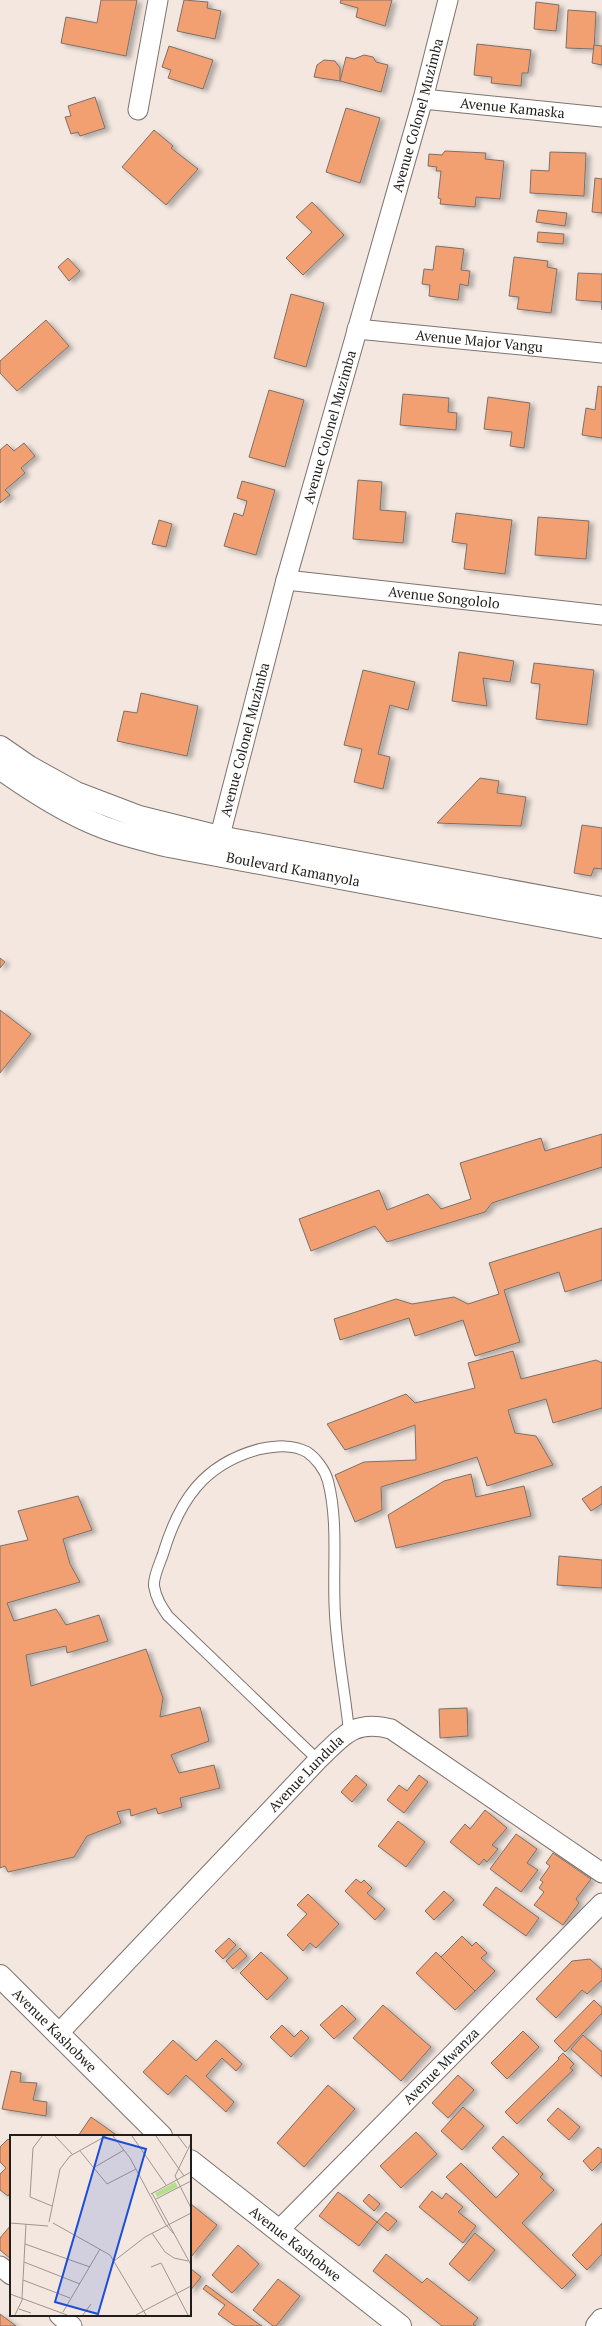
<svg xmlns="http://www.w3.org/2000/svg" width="602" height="2326" font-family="'PT Serif',serif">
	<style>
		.building { fill: #f2a072; stroke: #7b706a; filter: url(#shadow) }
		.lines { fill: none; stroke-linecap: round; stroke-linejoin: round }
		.lane-casing { stroke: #7e736d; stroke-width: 12 }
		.street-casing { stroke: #7e736d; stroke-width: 21 }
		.secondary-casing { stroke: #7e736d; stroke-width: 24 }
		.lane { stroke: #fff; stroke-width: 10 }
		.street { stroke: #fff; stroke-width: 19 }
		.secondary { stroke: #fff; stroke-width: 22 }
		.labels { text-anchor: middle; stroke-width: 3.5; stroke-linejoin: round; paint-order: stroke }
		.street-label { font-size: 14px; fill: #211d1a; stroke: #fff }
		.inset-road { fill: none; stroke: #9f9691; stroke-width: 1 }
		.view { fill: #1d4ed8; fill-opacity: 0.15; stroke: #1d4ed8; stroke-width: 2 }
		.inset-edge { fill: none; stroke: #211d1a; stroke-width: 2 }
	</style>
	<defs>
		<filter id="shadow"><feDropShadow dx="4.5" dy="2.5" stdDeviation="2" flood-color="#0004"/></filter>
	</defs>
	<rect width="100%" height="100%" fill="#f3e7e0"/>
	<g class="building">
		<path d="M101,0H137L126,56L61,43L66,17L97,23Z"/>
		<path d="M184,0L208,2L207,8L221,11L215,39L177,31Z"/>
		<path d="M341,0H392L385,26L356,17L358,8L340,3Z"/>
		<path d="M536,2L559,5L556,31L534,29Z"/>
		<path d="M568,10L596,12L594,49L566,48Z"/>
		<path d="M477,44L531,50L528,73H522L521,86L491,83L492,77L474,75Z"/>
		<path d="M594,45L602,46V65L592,63Z"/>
		<path d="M169,46L213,60L203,89L168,78L171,70L162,67Z"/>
		<path d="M364,55L373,57L376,62L388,65L381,92L340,81L346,57L354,59Z"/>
		<path d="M324,60L335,61L340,68V81L314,77L317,65Z"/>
		<path d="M95,97L105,128L80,136L78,132L71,134L65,117L71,116L68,106Z"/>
		<path d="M346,108L380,118L360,183L326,172Z"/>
		<path d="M154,130L173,146L171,148L198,169L166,205L122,167Z"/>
		<path d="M445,151L486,153L485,159L504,161L500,199L476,197L475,207L440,204L441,199L438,198L441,171H436L437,167L428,166L429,154L442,155Z"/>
		<path d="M550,152L586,153L584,196L530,193L531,170L549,171Z"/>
		<path d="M595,178L602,179V213L592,212Z"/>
		<path d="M312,202L344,235L303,275L286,258L312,232L296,217Z"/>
		<path d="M538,210L567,213L565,226L536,222Z"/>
		<path d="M538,232L564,234L563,244L537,242Z"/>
		<path d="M436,246L464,249L461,270L470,271L468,286L460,284L458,300L429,296L430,285L422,284L424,269L433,270Z"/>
		<path d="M514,257L548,261L547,267L557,269L551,313L517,309L519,297L509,296Z"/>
		<path d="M68,258L80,271L69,281L58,267Z"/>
		<path d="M578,273L602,274V310V302L576,300Z"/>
		<path d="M291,294L324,303L306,367L274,358Z"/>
		<path d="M46,320L69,346L17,391L0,373V361Z"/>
		<path d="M598,386L602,387V438L582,435L586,408L595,410Z"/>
		<path d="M269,390L304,400L285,467L249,457Z"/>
		<path d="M403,394L449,398L448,412L457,413L456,430L400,425Z"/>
		<path d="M488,397L530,403L524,448L510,446L512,432L484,429Z"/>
		<path d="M24,443L35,456L21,468L25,473L5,490L10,495L0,503V450L7,444L14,451Z"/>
		<path d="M358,480L382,482L380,510L406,512L403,543L353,539Z"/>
		<path d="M242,481L275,490L256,555L224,546L234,513L243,516L247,501L237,498Z"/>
		<path d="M456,513L512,520L505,574L464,569L467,544L452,542Z"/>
		<path d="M538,517L589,521L586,559L535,555Z"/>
		<path d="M159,520L172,524L166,547L152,544Z"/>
		<path d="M459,652L514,661L510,682L483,678L487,706L452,701Z"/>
		<path d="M534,663L594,670L587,725L536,719L540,684L531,683Z"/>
		<path d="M363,670L415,682L408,710L390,705L378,754L390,757L383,789L354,782L362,749L344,745Z"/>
		<path d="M141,693L198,706L187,756L117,741L124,711L137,713Z"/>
		<path d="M480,778L499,781L497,793L526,797L521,826L437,823Z"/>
		<path d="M582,825L602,828V869L594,868L591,876L574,873Z"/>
		<path d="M0,958L5,962L0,968Z"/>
		<path d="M0,1010L31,1034L0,1073Z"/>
		<path d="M602,1134V1167L492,1203L485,1212L387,1242L375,1226L311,1251L299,1219L379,1190L387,1210L428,1194L441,1209L471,1199L460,1163L541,1138L545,1151Z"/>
		<path d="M602,1228V1280L565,1292L559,1272L504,1290L520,1342L475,1356L463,1320L415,1336L409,1318L340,1340L334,1319L396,1299L412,1304L454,1297L468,1304L499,1294L489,1263Z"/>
		<path d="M513,1351L521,1379L596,1360L602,1363V1408L553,1423L546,1399L508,1410L515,1433L536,1436L553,1465L487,1486L477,1457L381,1487L382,1510L355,1522L335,1475L364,1462L416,1460L415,1425L345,1450L327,1424L406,1394L415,1403L475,1388L468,1363Z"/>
		<path d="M471,1474L476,1497L524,1486L531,1516L396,1548L388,1515L444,1481Z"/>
		<path d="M602,1486V1504L591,1511L582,1499Z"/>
		<path d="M78,1496L92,1530L63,1539L70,1564L80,1582L7,1603L14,1621L56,1609L66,1625L99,1615L108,1641L67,1653L66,1646L26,1655L31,1686L146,1649L163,1698L160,1717L200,1707L209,1741L171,1755L179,1773L214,1765L220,1788L180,1798L182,1807L158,1814L156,1808L131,1816L130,1809L117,1812L121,1823L87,1836L74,1857L8,1872L5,1866L0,1868V1546L28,1540L18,1511Z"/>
		<path d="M559,1556L602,1560V1588L557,1585Z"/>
		<path d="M467,1708L468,1736L440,1738L439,1709Z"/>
		<path d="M356,1775L367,1785L352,1802L341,1792Z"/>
		<path d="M419,1775L428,1782L404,1813L387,1800L399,1785L407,1791Z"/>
		<path d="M485,1810L507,1828L492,1845L498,1849L487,1862L484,1859L479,1865L450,1842L465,1824L470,1829Z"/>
		<path d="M398,1821L425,1842L406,1867L378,1846Z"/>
		<path d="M516,1834L537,1849L527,1863L538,1870L521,1892L490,1869Z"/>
		<path d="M553,1853L591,1879L576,1899L579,1903L563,1925L534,1905L544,1892L539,1888L543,1882L540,1880L550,1866L546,1863Z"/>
		<path d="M356,1879L361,1883L364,1880L372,1888L367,1893L385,1909L375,1920L345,1891Z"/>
		<path d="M496,1887L539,1918L526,1936L483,1905Z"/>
		<path d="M444,1891L454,1900L434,1920L425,1911Z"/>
		<path d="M308,1894L339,1924L316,1948L310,1943L303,1951L287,1935L307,1914L297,1905Z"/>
		<path d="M462,1936L472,1946L476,1942L487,1953L481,1958L495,1971L475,1991L441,1957Z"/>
		<path d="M229,1938L236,1945L223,1959L215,1951Z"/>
		<path d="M240,1948L247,1956L233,1969L226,1961Z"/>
		<path d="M261,1952L288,1978L267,2000L240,1973Z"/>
		<path d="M436,1952L475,1991L455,2010L416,1973Z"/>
		<path d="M590,1959L602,1970V1980L587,1994L582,1990L556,2018L536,1999L572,1961Z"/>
		<path d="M594,2000L602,2008V2013L565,2052L554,2041Z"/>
		<path d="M342,2005L356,2019L334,2039L320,2025Z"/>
		<path d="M383,2005L431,2047L401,2081L353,2038Z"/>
		<path d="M282,2025L294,2037L301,2030L309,2038L291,2057L270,2037Z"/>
		<path d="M523,2031L539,2047L507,2079L491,2063Z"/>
		<path d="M583,2035L602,2052V2077L571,2049Z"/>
		<path d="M173,2040L196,2061L216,2040L242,2064L236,2071L222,2058L206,2076L234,2102L226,2112L186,2075L168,2095L143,2072Z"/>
		<path d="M563,2053L574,2064L570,2068L573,2070L517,2124L505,2112L559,2059L558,2058Z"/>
		<path d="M11,2071L21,2073L20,2082L37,2083L33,2100L47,2102L46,2116L2,2109Z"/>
		<path d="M458,2075L474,2090L448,2118L432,2103Z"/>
		<path d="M328,2085L355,2109L304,2167L277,2143Z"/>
		<path d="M463,2107L484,2126L462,2150L441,2131Z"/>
		<path d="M558,2108L580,2127L569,2140L547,2120Z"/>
		<path d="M91,2117L115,2134L117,2136H78Z"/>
		<path d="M416,2132L437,2154L401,2188L380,2166Z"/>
		<path d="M503,2136L543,2174L540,2177L554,2190L522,2223L576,2275L562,2289L446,2177L461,2163L496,2198L519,2174L492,2148Z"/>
		<path d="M8,2139L11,2142V2191L8,2196L0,2190V2174L6,2168L0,2162V2147Z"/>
		<path d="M598,2147L602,2150V2161L592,2171L583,2161Z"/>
		<path d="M432,2191L442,2199L446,2193L463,2207L458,2212L476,2226L463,2243L419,2207Z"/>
		<path d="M338,2192L377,2222L359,2246L319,2216Z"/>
		<path d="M369,2194L380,2204L374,2211L363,2201Z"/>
		<path d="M191,2204L217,2225L191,2257L190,2255Z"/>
		<path d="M386,2212L397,2221L388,2231L377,2222Z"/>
		<path d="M602,2223V2254L587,2270L572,2255Z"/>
		<path d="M11,2225V2259L0,2250V2238Z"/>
		<path d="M475,2233L495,2250L469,2281L449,2264Z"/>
		<path d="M238,2245L259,2264L232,2293L212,2275Z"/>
		<path d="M386,2254L422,2283L427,2278L478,2318L473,2324L476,2326H442L373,2271Z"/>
		<path d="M190,2268L201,2277L190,2291Z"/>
		<path d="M278,2279L300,2296L276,2326H273L253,2310Z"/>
		<path d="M206,2285L260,2325L262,2326H235L218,2314L225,2305L203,2289Z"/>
		<path d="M0,2314L16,2326H0Z"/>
	</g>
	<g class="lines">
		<defs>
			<path id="lane" d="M318,1760L168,1616C161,1606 156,1598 154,1586C153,1577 160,1563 163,1554C179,1501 203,1464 260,1449C276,1446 292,1444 307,1452C316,1458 325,1470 328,1481C339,1524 332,1570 335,1614C337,1653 345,1692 349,1731"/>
			<g id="street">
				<path id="s1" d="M423,99L602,117"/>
				<path d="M138,110L158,0"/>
				<path id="s2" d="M357,329L602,353"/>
				<path id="s3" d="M286,580L602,615"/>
				<path id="s4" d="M216,851L286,580L423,99L448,0"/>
				<path id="s5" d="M57,2035L318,1760C343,1736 354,1719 391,1729L602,1873"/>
				<path id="s6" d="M280,2229L602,1903"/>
				<path d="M0,2266L11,2275"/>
				<path d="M59,2315L72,2326"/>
			</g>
			<g id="secondary">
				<path d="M0,747L29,767L76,793L139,817L219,837L602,908"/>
				<path id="s7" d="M0,768C31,790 63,811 98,825C121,835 146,840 169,846L602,927"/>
				<path id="s8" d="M0,1976L161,2136"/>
				<path id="s9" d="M190,2161L400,2326"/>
				<path d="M597,2326L602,2320"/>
			</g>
		</defs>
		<use href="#lane" class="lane-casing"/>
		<use href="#street" class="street-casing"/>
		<use href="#secondary" class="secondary-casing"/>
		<use href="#lane" class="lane"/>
		<use href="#street" class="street"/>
		<use href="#secondary" class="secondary"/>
	</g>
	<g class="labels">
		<g class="street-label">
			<text dy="5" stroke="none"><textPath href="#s1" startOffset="90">Avenue Kamaska</textPath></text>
			<text dy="5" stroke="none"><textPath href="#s4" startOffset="763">Avenue Colonel Muzimba</textPath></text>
			<text dy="5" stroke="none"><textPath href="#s2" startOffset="123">Avenue Major Vangu</textPath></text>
			<text dy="5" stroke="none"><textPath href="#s4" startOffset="439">Avenue Colonel Muzimba</textPath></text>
			<text dy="5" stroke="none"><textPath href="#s3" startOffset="159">Avenue Songololo</textPath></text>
			<text dy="5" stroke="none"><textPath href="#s4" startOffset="115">Avenue Colonel Muzimba</textPath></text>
			<text dy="5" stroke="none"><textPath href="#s7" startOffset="314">Boulevard Kamanyola</textPath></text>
			<text dy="5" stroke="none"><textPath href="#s5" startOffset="361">Avenue Lundula</textPath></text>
			<text dy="5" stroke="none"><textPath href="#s8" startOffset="77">Avenue Kashobwe</textPath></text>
			<text dy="5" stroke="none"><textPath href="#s6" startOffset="229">Avenue Mwanza</textPath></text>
			<text dy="5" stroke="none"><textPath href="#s9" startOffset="134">Avenue Kashobwe</textPath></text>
		</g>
	</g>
	<g transform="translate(10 2135)">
		<rect width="181" height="181" fill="#f3e7e0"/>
		<path d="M165,47L168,52L147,62L145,58Z" fill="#b6de8d"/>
		<path class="inset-road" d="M32,1L23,13L20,62L42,71M45,1L63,20M103,1L120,23L156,90L164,99M122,1L156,50M146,1L174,41M168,1L177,13M181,8L165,41L181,73M70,16L97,49L126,34M83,33L114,15M142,58L181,130M141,59L181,37M146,64L181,46M39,87L50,34L60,21L96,1M0,88L38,91M43,88L100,120L136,180M142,98L155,117L164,123L178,126M15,109L80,132M104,126L135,102L181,78M14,127L70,149M141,132L151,128L178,180M13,145L60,163M0,159L57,180M12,163L16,89M9,174L21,178M53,177L90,114M5,180L13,163M73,180L81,169M126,180L181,151"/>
		<path class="view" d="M93,2L136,14L88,179L45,167Z"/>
		<rect width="181" height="181" class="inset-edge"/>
	</g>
</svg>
